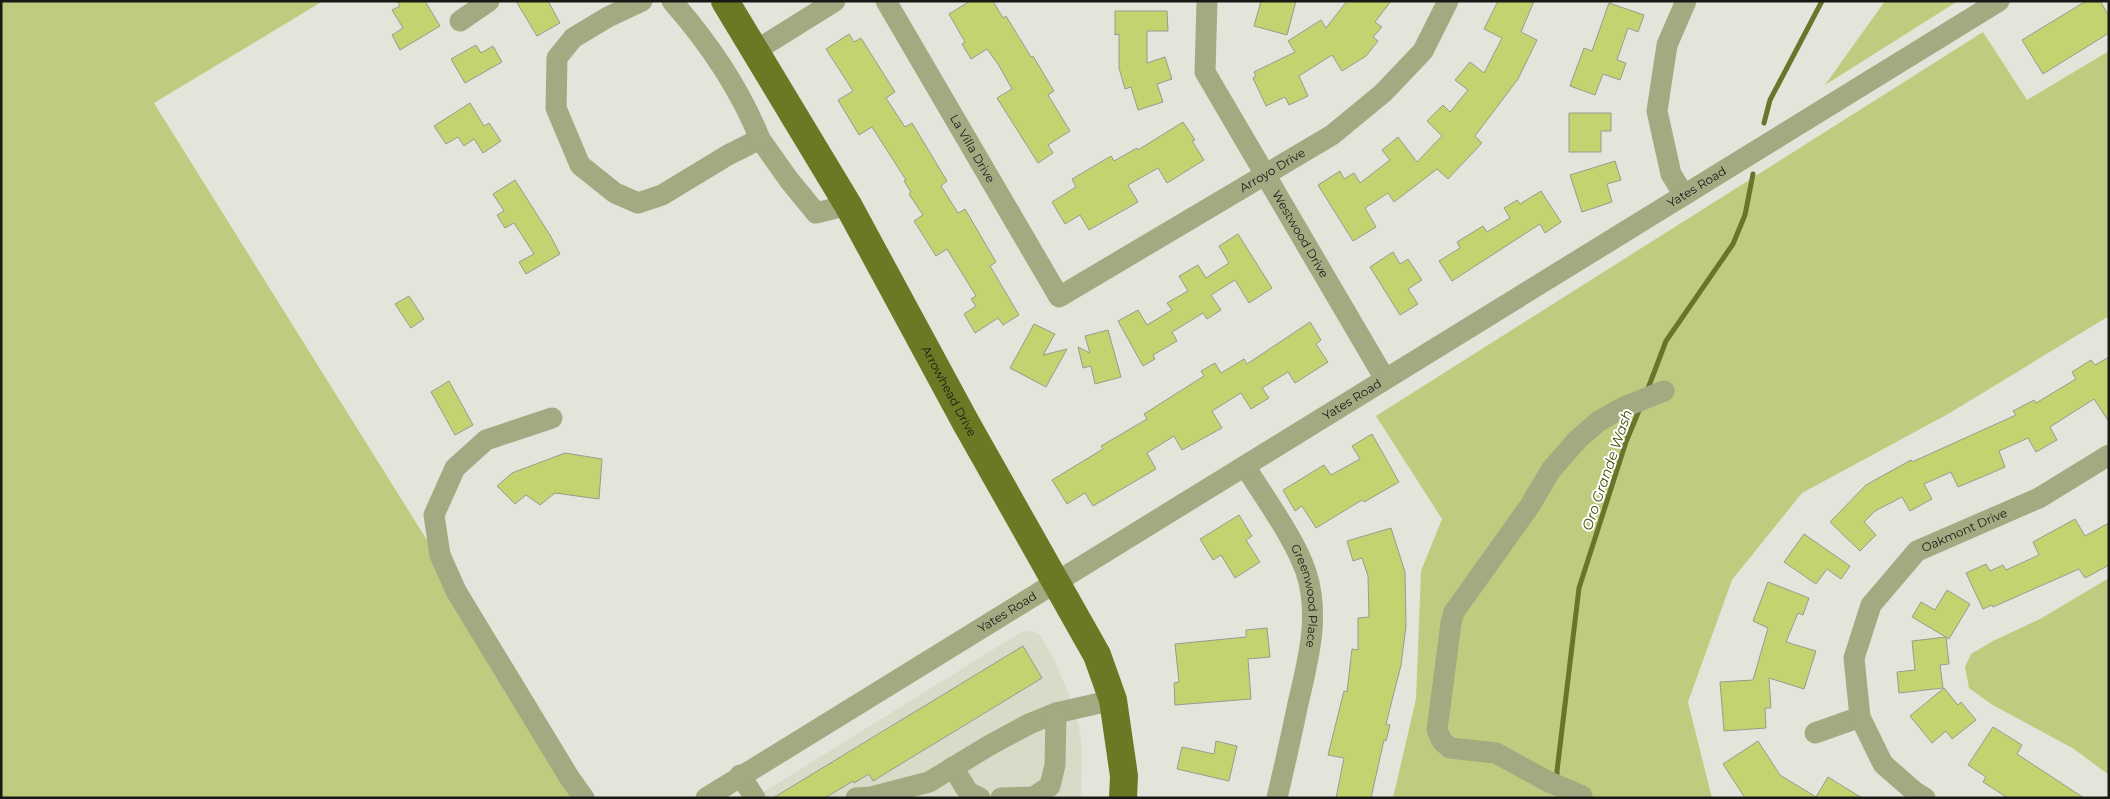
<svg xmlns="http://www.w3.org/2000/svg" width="2110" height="799" font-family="Montserrat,sans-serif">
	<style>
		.built { fill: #d7dbc8 }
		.green { fill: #bdcc7f }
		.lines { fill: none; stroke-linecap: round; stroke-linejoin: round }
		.stream { stroke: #6a752c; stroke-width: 5 }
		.building { fill: #c2d46f; stroke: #999b90 }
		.minor { stroke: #a2aa82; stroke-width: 21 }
		.major { stroke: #6c7924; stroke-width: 28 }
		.labels { text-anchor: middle; stroke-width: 4; stroke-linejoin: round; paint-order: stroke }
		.street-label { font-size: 12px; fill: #181915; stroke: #fff }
		.water-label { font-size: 14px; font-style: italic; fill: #454e00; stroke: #fff }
	</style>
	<rect width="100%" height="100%" fill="#e3e5da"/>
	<path class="built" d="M1023,631L1035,632L1040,635L1053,657L1067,690L1079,727L1082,750L1081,798H754Z"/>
	<g class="green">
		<path d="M1,1H323L154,103L588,798H1Z"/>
		<path d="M1885,1H1958L1825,85Z"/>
		<path d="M1983,32L2027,100L2109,51V316L1948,414L1802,493L1732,580L1688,702L1712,798H1393L1416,699L1421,571L1442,519L1376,416Z"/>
		<path d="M2109,578V775L2074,749L1991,704L1969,688L1965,667L1971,654L1993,641L2040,619Z"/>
	</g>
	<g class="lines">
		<g class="stream">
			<path d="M1764,123L1770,100L1822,1"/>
			<path d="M1647,391L1666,341L1733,244L1745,215L1753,174"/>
			<path d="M1557,780V771L1579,588L1626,442L1640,408"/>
		</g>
	</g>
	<g class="building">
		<path d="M397,1H425L440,26L400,50L392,35L403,28L392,10L400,6Z"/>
		<path d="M516,1H548L560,23L537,36Z"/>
		<path d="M970,1H993L1003,18L1006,16L1031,57L1033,56L1054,91L1048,95L1070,131L1048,145L1053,153L1038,163L997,98L1012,89L998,64L987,49L971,59L962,44L965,42L949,14Z"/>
		<path d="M1261,1H1296L1287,35L1254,26Z"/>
		<path d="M1347,1H1391L1375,22L1382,27L1373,37L1378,41L1366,56L1342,71L1332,55L1299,76L1308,96L1289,105L1285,97L1266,106L1253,78L1256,76L1254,72L1295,52L1288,41L1321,20L1326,28Z"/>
		<path d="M1498,1H1534L1521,32L1537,40L1518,79L1475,136L1482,143L1448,179L1437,169L1394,202L1388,193L1365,208L1376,227L1353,241L1318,185L1340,171L1344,179L1354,173L1360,183L1390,160L1382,150L1398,137L1417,162L1442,136L1427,121L1443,105L1450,112L1468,90L1455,80L1470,62L1484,73L1502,38L1484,29Z"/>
		<path d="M2086,1H2100L2109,16V33L2043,74L2022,40Z"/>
		<path d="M1609,3L1644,15L1638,32L1628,28L1617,60L1626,63L1620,80L1603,74L1595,95L1570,86L1584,48L1592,51Z"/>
		<path d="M1115,11H1167L1168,31H1147V63L1165,57L1172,79L1157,84L1163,102L1138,110L1131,87L1125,89L1119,68V34L1115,35Z"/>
		<path d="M849,34L854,42L861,38L895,92L886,98L905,127L912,123L947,181L941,186L958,213L965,209L996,262L990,266L1019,315L1003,325L998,318L975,333L964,314L976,306L971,299L976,296L947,249L936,256L914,221L923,215L909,194L911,192L904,181L906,180L872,127L859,135L838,100L853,91L826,49Z"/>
		<path d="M476,45L481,53L493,46L502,62L465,83L451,59Z"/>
		<path d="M470,103L484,126L489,123L501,141L483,153L474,139L464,146L458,137L446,144L434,126Z"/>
		<path d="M1569,113H1611V131H1601V152H1569Z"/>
		<path d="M1183,122L1195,140L1192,141L1204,160L1167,183L1158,168L1128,185L1138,202L1089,230L1080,215L1065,224L1052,202L1076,187L1072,179L1111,156L1114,161L1137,148L1138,150Z"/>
		<path d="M1615,161L1621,180L1607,184L1612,202L1582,212L1570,175Z"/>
		<path d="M515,180L550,235L560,254L526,274L519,262L534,254L514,223L505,228L497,215L504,211L493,194Z"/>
		<path d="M1541,191L1561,222L1545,233L1540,224L1452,281L1439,261L1460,248L1457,242L1483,226L1487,232L1510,218L1504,208L1517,200L1520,204Z"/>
		<path d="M1238,234L1272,288L1249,303L1235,280L1211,295L1221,310L1207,319L1203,313L1172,332L1177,341L1153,355L1155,359L1143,366L1118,321L1138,310L1147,325L1172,310L1167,303L1188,291L1179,276L1198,265L1206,278L1229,263L1219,246Z"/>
		<path d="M1393,252L1400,264L1408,259L1422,280L1408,289L1418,304L1400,315L1370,267Z"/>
		<path d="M409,296L424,319L411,328L395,304Z"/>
		<path d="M1310,322L1321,340L1316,344L1328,362L1295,383L1288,372L1262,388L1269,398L1251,409L1241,393L1212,411L1222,428L1182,450L1174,436L1147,453L1156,469L1093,506L1085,493L1067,504L1052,480L1103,449L1101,446L1147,419L1144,414L1204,376L1201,371L1215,363L1221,373L1244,359L1247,364Z"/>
		<path d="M1034,324L1055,334L1043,355L1067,349L1046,387L1010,368Z"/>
		<path d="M1108,330L1121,377L1095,384L1091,366L1083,368L1078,347L1090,353L1085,336Z"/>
		<path d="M2109,357V422L2094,399L2050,427L2057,440L2036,452L2028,438L1999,451L2005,467L1989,474L1958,487L1951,472L1924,484L1932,499L1910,511L1902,497L1875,511L1864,522L1876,535L1860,551L1830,522L1866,485L1911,460L1912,462L2016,415L2013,411L2034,400L2036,403L2076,379L2072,372L2091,360L2095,365Z"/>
		<path d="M449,381L473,425L455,435L431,392Z"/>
		<path d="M1372,434L1399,482L1364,502L1362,500L1316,528L1302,506L1295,511L1283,490L1324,465L1331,475L1360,459L1352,446Z"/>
		<path d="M565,453L602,459L599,499L555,493L540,505L526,495L515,504L497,486L512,473Z"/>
		<path d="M1239,515L1252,536L1246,540L1260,562L1235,578L1221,555L1213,560L1200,539Z"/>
		<path d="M2075,519L2085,536L2109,523V565L2085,578L2079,569L1993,607L1992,605L1983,609L1966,573L1986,564L1990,571L2003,565L2006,570L2039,555L2033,542Z"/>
		<path d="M1391,528L1405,572L1406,626L1401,665L1386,724L1390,725L1386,741L1384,740L1371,798H1336L1344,758L1328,755L1344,691L1347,692L1352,649L1358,650V618L1369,617L1368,576L1362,558L1353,561L1347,541Z"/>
		<path d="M1804,534L1850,566L1841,579L1827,569L1816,584L1784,562Z"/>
		<path d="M1768,582L1809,598L1803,615L1798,613L1786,642L1816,651L1804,689L1769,678L1771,708H1765L1766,728L1724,731L1720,682L1753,680L1768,628L1753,621Z"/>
		<path d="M1947,590L1970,604L1949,639L1912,617L1921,602L1935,610Z"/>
		<path d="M1267,628L1270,657L1248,659L1251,699L1175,705L1174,683L1179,682L1175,644L1246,637V630Z"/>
		<path d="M1946,637L1949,664L1940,665L1943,688L1899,693L1897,672L1915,670L1912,641Z"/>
		<path d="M1023,646L1042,678L873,781L869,774L854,783L853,781L825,798H773Z"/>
		<path d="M1944,688L1958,705L1961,702L1976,720L1952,739L1946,731L1932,743L1910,716Z"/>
		<path d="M1993,727L2022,745L2017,754L2084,798H2008L1983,782L1986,777L1968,765Z"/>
		<path d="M1216,741L1237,746L1229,781L1177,769L1182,747L1214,754Z"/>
		<path d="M1758,741L1780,775L1816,797L1828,777L1862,798H1745L1723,764Z"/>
	</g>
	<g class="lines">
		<g class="minor">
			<path d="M642,1L608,17L573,38L557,58L556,108L580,165L615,193L638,203L662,195L728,155L760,139L789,180L816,213L848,205"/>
			<path d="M672,1C708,42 740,89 760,139"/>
			<path id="s1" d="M886,1L1059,297L1332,135L1383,93L1423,51L1448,1"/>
			<path id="s2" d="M1207,1L1205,72L1385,379"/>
			<path d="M460,21L489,1"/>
			<path d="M755,51L835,1"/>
			<path d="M1684,195L1671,174L1657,111L1667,45L1686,1"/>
			<path d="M552,418L486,440L455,468L434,515L440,555L456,591L569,777L584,798"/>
			<path id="s3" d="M1245,466C1264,497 1295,539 1306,572C1321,617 1307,664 1297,708C1291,738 1284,768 1277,798"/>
			<path d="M1815,733L1860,717"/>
			<path d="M953,767L968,792L980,798"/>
			<path d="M740,775L755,798"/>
			<path d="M1582,796L1547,781L1496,753L1450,748L1442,741L1437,730L1451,623L1454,612L1529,507L1551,470L1578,439L1599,421L1624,407L1664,391"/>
			<path id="s4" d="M706,798L1999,1"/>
			<path d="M856,798L871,797L929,782L990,745L1029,724L1056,713L1113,700"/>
			<path d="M1001,798L1034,797L1050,786L1055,765L1056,713"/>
			<path id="s5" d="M1925,798L1915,792L1883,764L1860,717L1854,658L1871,605L1917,551L2039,498L2109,455"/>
		</g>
		<path class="major" id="s6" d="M725,1L848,205L966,423L1097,655L1113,700L1124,776L1123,798"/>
	</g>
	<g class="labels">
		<g class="street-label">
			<text dy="4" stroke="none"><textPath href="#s1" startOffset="171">La Villa Drive</textPath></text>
			<text dy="4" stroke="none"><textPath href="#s1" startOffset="591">Arroyo Drive</textPath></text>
			<text dy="4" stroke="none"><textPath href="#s4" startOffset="1164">Yates Road</textPath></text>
			<text dy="4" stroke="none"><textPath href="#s2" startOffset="259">Westwood Drive</textPath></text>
			<text dy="4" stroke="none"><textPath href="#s6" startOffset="450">Arrowhead Drive</textPath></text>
			<text dy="4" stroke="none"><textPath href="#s4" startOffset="759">Yates Road</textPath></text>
			<text dy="4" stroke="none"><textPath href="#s5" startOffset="344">Oakmont Drive</textPath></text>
			<text dy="4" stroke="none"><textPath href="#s3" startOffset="146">Greenwood Place</textPath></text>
			<text dy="4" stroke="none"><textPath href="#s4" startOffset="354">Yates Road</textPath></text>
		</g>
		<g class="water-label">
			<text transform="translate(1607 470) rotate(-71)" y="5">Oro Grande Wash</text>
		</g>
	</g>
	<rect width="2110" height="799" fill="none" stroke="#181915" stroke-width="5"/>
</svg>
